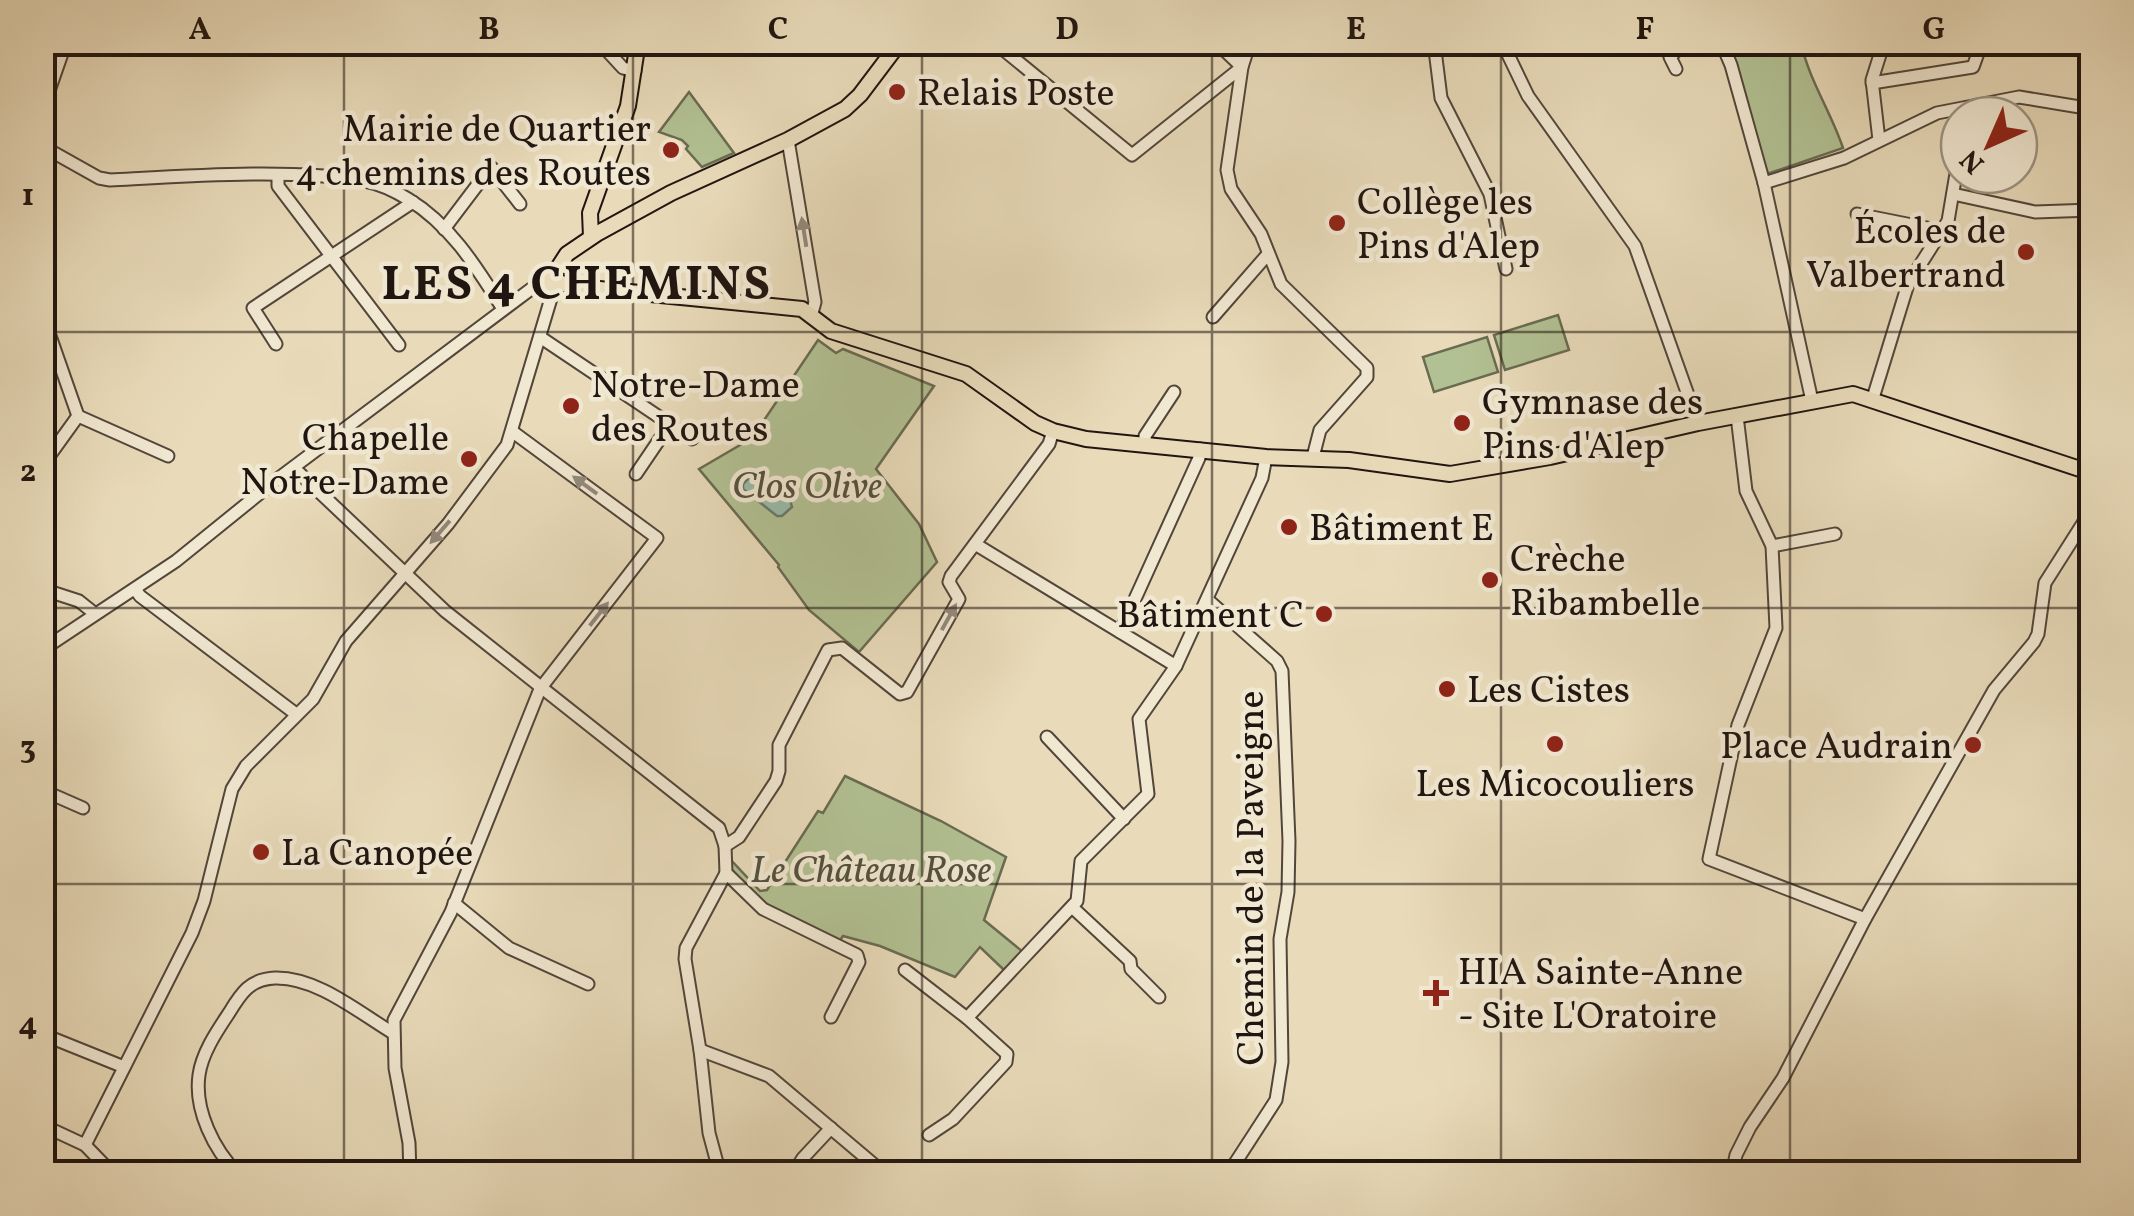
<svg xmlns="http://www.w3.org/2000/svg" width="2134" height="1216" font-family="Vollkorn,serif">
	<style>
		.green { fill: #b2c193; stroke: #696b52; stroke-width: 2.5 }
		.water { fill: #99bcaa; stroke: #69796c; stroke-width: 2.5 }
		.lines { fill: none; stroke-linecap: round; stroke-linejoin: round }
		.minor-casing { stroke: #52463a; stroke-width: 15 }
		.major-casing { stroke: #201510; stroke-width: 18 }
		.minor { stroke: #f1e8d2; stroke-width: 11 }
		.major { stroke: #e9dbba; stroke-width: 14 }
		.oneway { fill: #93897b }
		.grid { fill: none; stroke: #201510; stroke-width: 2.5; stroke-opacity: 0.55 }
		.poi-dot { fill: #8f2418; stroke: #f1e8d2; stroke-width: 4 }
		.labels { text-anchor: middle; stroke-width: 9; stroke-linejoin: round; paint-order: stroke }
		.poi-label { font-size: 38px; fill: #201510; stroke: #f1e8d2; text-anchor: start }
		.park-label { font-size: 38px; font-style: italic; fill: #53513e; stroke: #f1e8d2 }
		.street-label { font-size: 38px; fill: #201510; stroke: #f1e8d2 }
		.district-label { font-size: 48px; font-weight: bold; letter-spacing: 2.5px; fill: #201510; stroke: #f1e8d2 }
		.neatline { fill: none; stroke: #201510; stroke-width: 4 }
		.grid-label { font-size: 32px; text-anchor: middle; font-weight: bold; fill: #201510 }
	</style>
	<rect width="100%" height="100%" fill="#e9dbba"/>
	<filter id="stains"><feTurbulence type="fractalNoise" baseFrequency=".002" numOctaves="4"/><feColorMatrix values="0 0 0 0 .2 0 0 0 0 .09 0 0 0 0 .02 0 0 0 .5 -.17"/></filter>
	<radialGradient id="worn" r=".72"><stop offset=".6" stop-color="#630" stop-opacity="0"/><stop offset="1" stop-color="#630" stop-opacity=".3"/></radialGradient>
	<g class="green">
		<path d="M1731,42L1801,43C1809,80 1831,112 1843,148L1767,174L1730,47L1726,44Z"/>
		<path d="M689,92L734,153L702,167L686,149L688,146L682,140L659,132Z"/>
		<path d="M1558,315L1569,350L1505,370L1494,335Z"/>
		<path d="M1487,337L1498,372L1434,392L1423,357Z"/>
		<path d="M818,340L836,353L843,349L934,386L876,469L919,524L937,562L859,652L809,610L778,567L779,565L699,469L752,438Z"/>
		<path d="M845,776L941,821L1006,857L984,920L1023,952L1004,970L980,947L955,977L880,946L843,936L839,942L764,906L727,864L730,859L760,891L767,890L818,811L823,813Z"/>
	</g>
	<path class="water" d="M752,475H758L790,500L792,507L782,516H777L743,489V484Z"/>
	<g class="lines">
		<defs>
			<g id="minor">
				<path d="M599,42L623,68L635,71"/>
				<path d="M994,42L1132,155L1242,67L1216,42"/>
				<path d="M1250,42L1242,67L1227,170L1231,189L1261,234L1281,284L1367,368V377L1320,430L1313,457"/>
				<path d="M1434,42L1441,98L1490,194L1506,269"/>
				<path d="M1502,42L1528,96L1635,246L1698,423"/>
				<path d="M1713,42L1725,51L1731,65L1764,183L1812,401"/>
				<path d="M1676,69L1670,57L1685,42"/>
				<path d="M1872,83L1973,67L1982,42"/>
				<path d="M42,111L66,42"/>
				<path d="M788,140L815,302L812,313"/>
				<path d="M1879,140L1872,80L1884,42"/>
				<path d="M42,146L99,178L110,180C185,176 293,168 365,181C380,184 395,191 408,199C451,225 477,268 503,309"/>
				<path d="M278,176V186L399,345"/>
				<path d="M1764,183L1844,158L1937,113L2019,97L2092,109"/>
				<path d="M1953,194L2035,212L2092,210"/>
				<path d="M1857,214L1942,231"/>
				<path d="M444,229L491,167L520,204"/>
				<path d="M42,313L78,416"/>
				<path d="M1213,317L1268,254"/>
				<path d="M540,337L692,439"/>
				<path d="M276,344L253,308L413,202"/>
				<path d="M1873,398L1908,284L1948,221L1959,156"/>
				<path d="M78,416L168,456"/>
				<path d="M1737,416L1746,491L1772,546L1776,628L1738,725L1709,859L1865,919"/>
				<path d="M1145,444V436L1174,392"/>
				<path d="M42,466L78,416"/>
				<path d="M294,468L445,611L719,828L725,846L726,873L763,909L857,955L859,962L831,1017"/>
				<path d="M636,474L670,424"/>
				<path d="M975,544L1176,666"/>
				<path d="M1772,546L1835,534"/>
				<path d="M42,589L79,601L94,613"/>
				<path d="M135,589L140,596L296,714"/>
				<path d="M1208,600L1277,661L1282,671L1289,841L1288,892L1280,939L1282,1062L1276,1100L1228,1174"/>
				<path d="M1120,632L1199,458L1200,449"/>
				<path d="M42,650L176,561L275,481L547,277"/>
				<path d="M1047,737L1124,819"/>
				<path d="M42,790L83,808"/>
				<path d="M725,846L739,837L776,781L779,771V745L828,650L842,648L900,694L907,692L959,599L949,582L951,576L1049,444L1053,431"/>
				<path d="M454,903L509,948L588,984"/>
				<path d="M1072,907L1130,961L1131,969L1159,997"/>
				<path d="M905,970L967,1018L1007,1054L1006,1062L953,1119L929,1135"/>
				<path d="M967,1018L1077,901L1081,861L1148,794L1139,719L1176,666L1262,478L1266,457"/>
				<path d="M42,1034L124,1067"/>
				<path d="M700,1050L769,1076L885,1174"/>
				<path d="M42,1125L85,1145L113,1174"/>
				<path d="M85,1145L192,933L204,901L232,789L246,766L313,699L346,641L448,524L507,445L555,285"/>
				<path d="M238,1174C214,1150 194,1110 199,1075C202,1053 217,1031 229,1013C241,993 250,979 275,978C317,977 358,1012 393,1033"/>
				<path d="M410,1174L409,1143L395,1068L394,1020L451,912L540,689L657,538L513,432"/>
				<path d="M720,1174L709,1133L700,1050L685,959L686,948L726,873"/>
				<path d="M793,1174L803,1158L831,1128"/>
				<path d="M1732,1174L1736,1155L1750,1127L1783,1078L1865,919L1994,690L2034,642L2038,634L2045,583L2092,509"/>
			</g>
			<g id="major">
				<path d="M591,237L590,213L628,106L638,42"/>
				<path d="M556,271L547,274L551,285L559,282L569,286L802,309L831,331L966,374L1035,423L1053,431L1086,439L1266,457L1349,460L1450,474L1550,457L1698,423L1853,394L2092,473"/>
				<path d="M556,271L567,254L598,233L671,193L788,140L845,109L860,95L900,42"/>
			</g>
		</defs>
		<use href="#minor" class="minor-casing"/>
		<use href="#major" class="major-casing"/>
		<use href="#minor" class="minor"/>
		<use href="#major" class="major"/>
	</g>
	<defs><path id="oneway-solid" d="M-6-.8H1V-3.2L6.5 0L1 3.2V.8H-6Z" transform="scale(2.5)"/></defs>
	<g class="oneway">
		<use href="#oneway-solid" transform="translate(804 232) rotate(-99)"/>
		<use href="#oneway-solid" transform="translate(585 485) rotate(-144)"/>
		<use href="#oneway-solid" transform="translate(440 532) rotate(131)"/>
		<use href="#oneway-solid" transform="translate(599 614) rotate(-52)"/>
		<use href="#oneway-solid" transform="translate(949 617) rotate(-61)"/>
	</g>
	<path class="grid" d="M344,42V1174M633,42V1174M922,42V1174M1212,42V1174M1501,42V1174M1790,42V1174M42,332H2092M42,608H2092M42,884H2092"/>
	<g class="poi-dot">
		<circle cx="897" cy="92" r="10"/>
		<circle cx="671" cy="150" r="10"/>
		<circle cx="1337" cy="223" r="10"/>
		<circle cx="2026" cy="252" r="10"/>
		<circle cx="571" cy="406" r="10"/>
		<circle cx="1462" cy="423" r="10"/>
		<circle cx="469" cy="459" r="10"/>
		<circle cx="1289" cy="527" r="10"/>
		<circle cx="1490" cy="580" r="10"/>
		<circle cx="1324" cy="614" r="10"/>
		<circle cx="1447" cy="689" r="10"/>
		<circle cx="1555" cy="744" r="10"/>
		<circle cx="1973" cy="745" r="10"/>
		<circle cx="261" cy="852" r="10"/>
		<path d="M1431 978h10v10h10v10h-10v10h-10v-10h-10v-10h10z"/>
	</g>
	<g class="labels">
		<g class="poi-label">
			<text x="917" y="105">Relais Poste</text>
			<text x="651" y="141" text-anchor="end">Mairie de Quartier<tspan x="651" dy="44">4 chemins des Routes</tspan></text>
			<text x="1357" y="214">Collège les<tspan x="1357" dy="44">Pins d'Alep</tspan></text>
			<text x="2006" y="243" text-anchor="end">Écoles de<tspan x="2006" dy="44">Valbertrand</tspan></text>
			<text x="591" y="397">Notre-Dame<tspan x="591" dy="44">des Routes</tspan></text>
			<text x="1482" y="414">Gymnase des<tspan x="1482" dy="44">Pins d'Alep</tspan></text>
			<text x="449" y="450" text-anchor="end">Chapelle<tspan x="449" dy="44">Notre-Dame</tspan></text>
			<text x="1309" y="540">Bâtiment E</text>
			<text x="1510" y="571">Crèche<tspan x="1510" dy="44">Ribambelle</tspan></text>
			<text x="1304" y="627" text-anchor="end">Bâtiment C</text>
			<text x="1467" y="702">Les Cistes</text>
			<text x="1953" y="758" text-anchor="end">Place Audrain</text>
			<text x="1555" y="796" text-anchor="middle">Les Micocouliers</text>
			<text x="281" y="865">La Canopée</text>
			<text x="1458" y="984">HIA Sainte-Anne<tspan x="1458" dy="44">- Site L'Oratoire</tspan></text>
		</g>
		<g class="park-label">
			<text x="807" y="498">Clos Olive</text>
			<text x="871" y="882">Le Château Rose</text>
		</g>
		<g class="street-label">
			<text transform="translate(1250 878) rotate(-90)" y="13">Chemin de la Paveigne</text>
		</g>
		<g class="district-label">
			<text x="577" y="299">LES 4 CHEMINS</text>
		</g>
	</g>
	<rect width="2134" height="1216" fill="none" stroke="#e9dbba" stroke-width="110"/>
	<g transform="translate(1989 145) rotate(225)"><circle r="48" fill="#f1e8d2" stroke="#9d9484" stroke-width="2.5"/>
	<path d="M0-8L18 38L0 25L-18 38Z" fill="#8f2418"/>
	<text y="-15" font-size="28" font-weight="bold" text-anchor="middle" fill="#201510">N</text>
	</g>
	<rect x="55" y="55" width="2024" height="1106" class="neatline"/>
	<g class="grid-label">
		<text x="200" y="39">A</text>
		<text x="489" y="39">B</text>
		<text x="778" y="39">C</text>
		<text x="1067" y="39">D</text>
		<text x="1356" y="39">E</text>
		<text x="1645" y="39">F</text>
		<text x="1934" y="39">G</text>
		<text x="28" y="205">1</text>
		<text x="28" y="481">2</text>
		<text x="28" y="758">3</text>
		<text x="28" y="1034">4</text>
	</g>
	<rect width="100%" height="100%" filter="url(#stains)"/>
	<rect width="100%" height="100%" fill="url(#worn)"/>
</svg>
